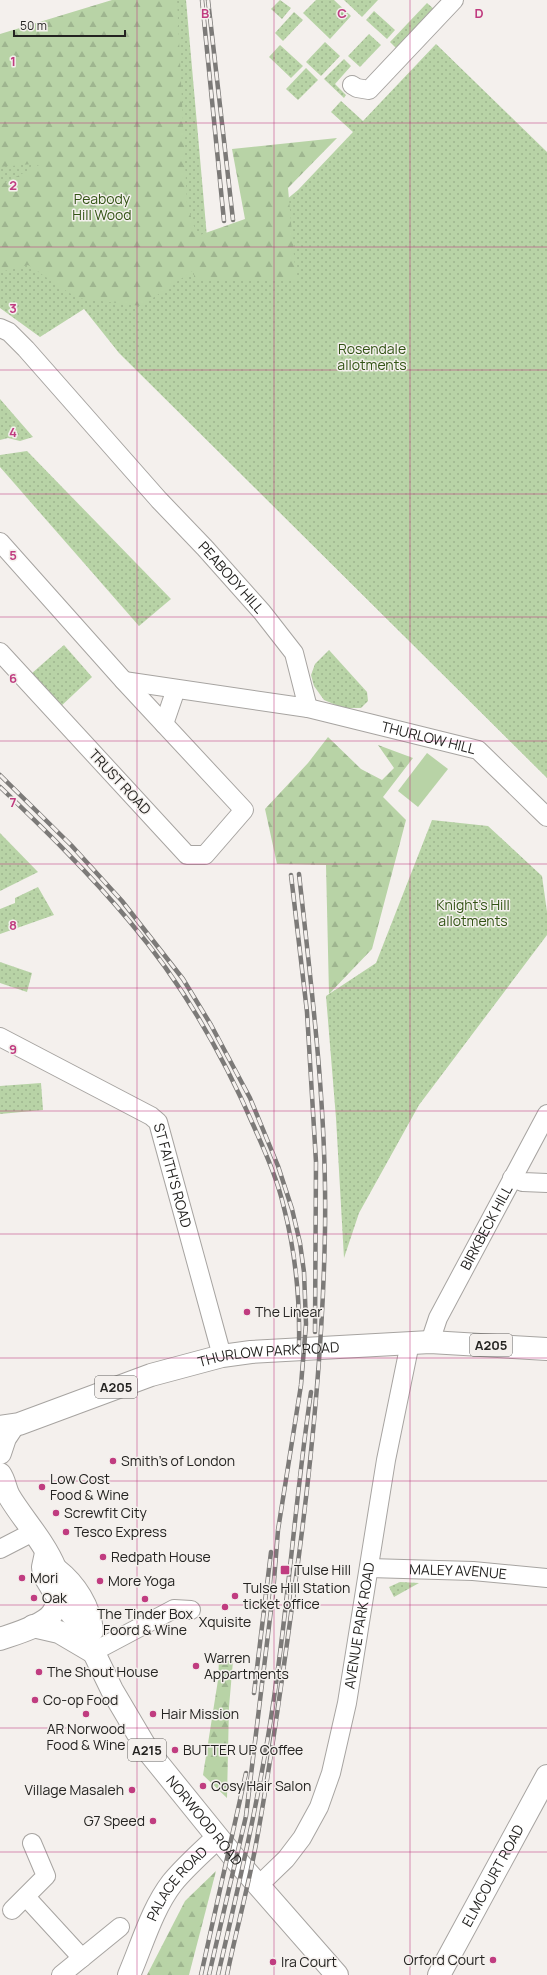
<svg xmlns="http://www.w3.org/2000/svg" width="547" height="1975" font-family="Manrope,sans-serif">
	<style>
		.green { fill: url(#green-dots) }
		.forest { fill: url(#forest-firs) }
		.pitch { fill: #b8d3a6 }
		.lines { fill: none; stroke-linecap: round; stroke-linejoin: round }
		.street-casing { stroke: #a7a4a1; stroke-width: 20 }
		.secondary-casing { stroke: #a7a4a1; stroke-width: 24 }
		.primary-casing { stroke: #a7a4a1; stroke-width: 24 }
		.highway-casing { stroke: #a7a4a1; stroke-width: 24 }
		.street { stroke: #fff; stroke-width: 18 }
		.secondary { stroke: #fff; stroke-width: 22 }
		.primary { stroke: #fff; stroke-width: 22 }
		.highway { stroke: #fff; stroke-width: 22 }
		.rail-casing { stroke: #7c7a78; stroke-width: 4.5 }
		.rail { stroke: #f4f0ed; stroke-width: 3; stroke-dasharray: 9; stroke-linecap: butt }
		.grid { fill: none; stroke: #c03c80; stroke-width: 1; stroke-opacity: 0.55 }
		.poi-dot { fill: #c03c80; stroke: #f4f0ed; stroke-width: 1.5 }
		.labels { text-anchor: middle; stroke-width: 3; stroke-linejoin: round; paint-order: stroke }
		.shield { fill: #f4f0ed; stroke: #62605e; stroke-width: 1 }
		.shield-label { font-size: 13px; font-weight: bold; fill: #242321 }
		.park-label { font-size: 14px; fill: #325314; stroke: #f4f0ed }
		.street-label { font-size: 14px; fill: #242321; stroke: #f4f0ed }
		.poi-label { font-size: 14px; fill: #242321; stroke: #f4f0ed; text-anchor: start }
		.grid-label { font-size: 13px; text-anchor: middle; font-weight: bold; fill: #c03c80; stroke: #f4f0ed; stroke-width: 3; stroke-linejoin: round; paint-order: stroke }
	</style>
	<defs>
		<pattern id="green-dots" width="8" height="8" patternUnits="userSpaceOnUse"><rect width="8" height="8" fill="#b8d3a6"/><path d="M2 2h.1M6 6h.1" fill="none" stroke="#9eb58f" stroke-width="1.8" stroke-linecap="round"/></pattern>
		<pattern id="forest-firs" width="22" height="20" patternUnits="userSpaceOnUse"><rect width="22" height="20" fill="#b8d3a6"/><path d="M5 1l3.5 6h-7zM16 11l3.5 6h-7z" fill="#9eb58f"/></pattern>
	</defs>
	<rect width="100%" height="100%" fill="#f4f0ed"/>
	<g class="green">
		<path d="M148,0H186L210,271L263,219L298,190L353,132L331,112L341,101L363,121L436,44L547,152V778L119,353L84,309L40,337L0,308V43Z"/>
		<path d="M280,0L291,8L282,19L271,9Z"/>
		<path d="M316,0H334L351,16L330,39L303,13Z"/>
		<path d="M344,0H378L362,17Z"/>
		<path d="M427,3L435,10L398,50L390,42Z"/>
		<path d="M374,11L395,30L387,39L366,20Z"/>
		<path d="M294,12L303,20L283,41L275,33Z"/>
		<path d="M369,34L381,45L360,67L348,56Z"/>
		<path d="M325,42L340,56L321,76L306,62Z"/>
		<path d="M280,45L303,66L291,78L269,57Z"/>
		<path d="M344,59L351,66L335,84L346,95L344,98L324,79Z"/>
		<path d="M306,68L318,80L298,100L286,89Z"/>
		<path d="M0,399L33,437L20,441L8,438L0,440Z"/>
		<path d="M27,451L171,599L139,626L0,467V455Z"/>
		<path d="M64,645L92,677L59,708L31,674Z"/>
		<path d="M329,650L367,692L368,701L361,708H343L324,700L314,686L311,675L315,664Z"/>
		<path d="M432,820L488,826L542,876L547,912V935L419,1105L359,1213L344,1258L336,1118L326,996L376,963Z"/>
		<path d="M0,833L38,872L0,891Z"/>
		<path d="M38,887L54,915L0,934V909L15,903V898Z"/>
		<path d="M0,962L32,973L27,992L0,983Z"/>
		<path d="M41,1083L43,1110L0,1114V1086Z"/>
		<path d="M400,1582L419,1583L394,1597L389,1587Z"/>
	</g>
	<g class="forest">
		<path d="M112,0H177L187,204L197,236L245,219L232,149L337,138L288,188L296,279L194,280V270L141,306L77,298L28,265L0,272V185L43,163L0,167V34Z"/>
		<path d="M328,737L361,769L382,780L394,768L378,745L413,758L383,797L406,820L372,949L329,994L326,865L277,864L265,809L308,763Z"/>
		<path d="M219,1660L233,1661L229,1707L227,1798L203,1775L218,1680Z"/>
		<path d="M216,1871L189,1975H147L185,1901Z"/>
	</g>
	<path class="pitch" d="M427,753L448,769L418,807L398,791Z"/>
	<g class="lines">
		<defs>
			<g id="street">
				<path d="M352,85L357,88L369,90L454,0"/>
				<path id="s1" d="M0,328L9,332L26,349L159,500L205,548L262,612L294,653L308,708L124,681"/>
				<path d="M0,542L124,681L244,810L205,855H187L0,652"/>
				<path id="s2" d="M308,708L478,750L547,817"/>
				<path d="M164,724L176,689"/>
				<path id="s3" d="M0,1037L151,1116L158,1122L222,1356"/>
				<path d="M512,1178L523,1182L547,1183"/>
				<path id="s4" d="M430,1342L438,1318L547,1114"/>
				<path d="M0,1549L33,1532"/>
				<path id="s5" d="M369,1568L473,1571L547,1578"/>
				<path d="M93,1652L174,1609L191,1610"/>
				<path id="s6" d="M258,1886L286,1859L302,1838L319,1807L331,1773L347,1703L386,1460L410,1343"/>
				<path d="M26,1897L82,1958"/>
				<path d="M12,1910L46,1876L32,1843"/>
				<path d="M61,1975L120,1927"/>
			</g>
			<g id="secondary">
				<path id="s7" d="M129,1975C142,1945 152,1909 172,1883C185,1867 202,1852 217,1838"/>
				<path id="s8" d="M439,1975L547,1776"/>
			</g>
			<g id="primary">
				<path id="s9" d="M46,1553L43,1567L44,1575L53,1590L81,1626L112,1690L148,1751L237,1861L337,1975"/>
				<path d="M57,1570C75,1584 90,1607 92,1631"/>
				<path d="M33,1626L59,1632L93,1652"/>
			</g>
			<g id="highway">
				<path id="s10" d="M0,1427L19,1424L151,1375L222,1356L251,1352L430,1342L547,1349"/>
				<path d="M0,1453L5,1438L13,1426"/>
				<path d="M0,1474C5,1481 5,1489 9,1496C28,1529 79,1576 52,1614C43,1626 14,1634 0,1639"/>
			</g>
		</defs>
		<use href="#street" class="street-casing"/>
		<use href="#secondary" class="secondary-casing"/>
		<use href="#primary" class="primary-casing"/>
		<use href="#highway" class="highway-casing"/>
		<use href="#street" class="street"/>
		<use href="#secondary" class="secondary"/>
		<use href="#primary" class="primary"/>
		<use href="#highway" class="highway"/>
		<defs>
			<g id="rail">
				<path d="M202,0L224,221"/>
				<path d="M208,0L233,220"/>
				<path d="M0,775L71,845L122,901L183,979L211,1025L250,1098L278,1166L292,1209L300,1243L304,1272L306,1324L301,1385L278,1530L273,1593L246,1816L209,1975"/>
				<path d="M0,787C45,830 90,874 130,922C182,983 223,1055 255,1129C266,1154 278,1181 284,1208C296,1255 300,1297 299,1345"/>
				<path d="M291,875L307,1012L316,1162L315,1332"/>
				<path d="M254,1693L271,1552"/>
				<path d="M201,1975L246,1773"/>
				<path d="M218,1975C241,1876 264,1777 277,1676C290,1582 297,1486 311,1392"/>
				<path d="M227,1975C236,1931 248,1888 256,1844C272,1758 283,1672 295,1585C311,1468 323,1349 325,1230C327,1111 312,992 299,874"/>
			</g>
		</defs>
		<use href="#rail" class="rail-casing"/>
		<use href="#rail" class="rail"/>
	</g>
	<path class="grid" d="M137,0V1975M274,0V1975M410,0V1975M0,123H547M0,247H547M0,370H547M0,494H547M0,617H547M0,741H547M0,864H547M0,988H547M0,1111H547M0,1234H547M0,1358H547M0,1481H547M0,1605H547M0,1728H547M0,1852H547"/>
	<g class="poi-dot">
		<circle cx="247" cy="1312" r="4"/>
		<circle cx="113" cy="1461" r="4"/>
		<circle cx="42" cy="1487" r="4"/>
		<circle cx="56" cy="1513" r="4"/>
		<circle cx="66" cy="1532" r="4"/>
		<circle cx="103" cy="1557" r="4"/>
		<rect x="280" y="1565" width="10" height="10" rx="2"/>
		<circle cx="22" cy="1578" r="4"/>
		<circle cx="100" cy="1581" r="4"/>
		<circle cx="235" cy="1596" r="4"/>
		<circle cx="34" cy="1598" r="4"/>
		<circle cx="145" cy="1599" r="4"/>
		<circle cx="225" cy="1607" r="4"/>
		<circle cx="196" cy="1666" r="4"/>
		<circle cx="39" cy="1672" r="4"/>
		<circle cx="35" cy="1700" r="4"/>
		<circle cx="86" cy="1714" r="4"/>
		<circle cx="153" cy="1714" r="4"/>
		<circle cx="175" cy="1750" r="4"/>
		<circle cx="203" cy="1786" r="4"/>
		<circle cx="132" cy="1790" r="4"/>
		<circle cx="153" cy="1821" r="4"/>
		<circle cx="493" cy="1960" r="4"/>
		<circle cx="273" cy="1962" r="4"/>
	</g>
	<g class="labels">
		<g class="shield">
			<rect x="470" y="1334" width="42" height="22" rx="3"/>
			<rect x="95" y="1376" width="42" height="22" rx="3"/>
			<rect x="128" y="1739" width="38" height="22" rx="3"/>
		</g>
		<g class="shield-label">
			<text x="491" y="1350">A205</text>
			<text x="116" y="1392">A205</text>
			<text x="147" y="1755">A215</text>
		</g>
		<g class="park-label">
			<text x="102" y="204">Peabody<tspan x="102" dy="16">Hill Wood</tspan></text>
			<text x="372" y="354">Rosendale<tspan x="372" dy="16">allotments</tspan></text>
			<text x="473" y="910">Knight's Hill<tspan x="473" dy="16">allotments</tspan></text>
		</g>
		<g class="street-label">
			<text dy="5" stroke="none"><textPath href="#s1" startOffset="341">PEABODY HILL</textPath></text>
			<text dy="5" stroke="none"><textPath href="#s2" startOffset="124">THURLOW HILL</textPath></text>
			<text transform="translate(120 782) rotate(47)" y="5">TRUST ROAD</text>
			<text dy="5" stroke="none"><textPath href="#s3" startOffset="235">ST FAITH'S ROAD</textPath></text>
			<text dy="5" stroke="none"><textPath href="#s4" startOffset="128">BIRKBECK HILL</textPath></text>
			<text dy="5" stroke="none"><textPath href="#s10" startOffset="280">THURLOW PARK ROAD</textPath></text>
			<text dy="5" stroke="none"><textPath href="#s5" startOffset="89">MALEY AVENUE</textPath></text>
			<text dy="5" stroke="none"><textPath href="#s6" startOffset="287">AVENUE PARK ROAD</textPath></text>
			<text dy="5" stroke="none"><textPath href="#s9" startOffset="317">NORWOOD ROAD</textPath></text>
			<text dy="5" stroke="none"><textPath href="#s8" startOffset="113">ELMCOURT ROAD</textPath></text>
			<text dy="5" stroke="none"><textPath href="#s7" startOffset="104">PALACE ROAD</textPath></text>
		</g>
		<g class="poi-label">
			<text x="255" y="1317">The Linear</text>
			<text x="121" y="1466">Smith's of London</text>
			<text x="50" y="1484">Low Cost<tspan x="50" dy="16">Food &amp; Wine</tspan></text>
			<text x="64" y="1518">Screwfit City</text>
			<text x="74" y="1537">Tesco Express</text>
			<text x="111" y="1562">Redpath House</text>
			<text x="294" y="1575">Tulse Hill</text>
			<text x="30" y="1583">Mori</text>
			<text x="108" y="1586">More Yoga</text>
			<text x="243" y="1593">Tulse Hill Station<tspan x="243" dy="16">ticket office</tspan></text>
			<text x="42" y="1603">Oak</text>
			<text x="145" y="1619" text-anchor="middle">The Tinder Box<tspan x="145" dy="16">Foord &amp; Wine</tspan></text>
			<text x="225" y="1627" text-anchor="middle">Xquisite</text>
			<text x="204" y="1663">Warren<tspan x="204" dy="16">Appartments</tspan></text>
			<text x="47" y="1677">The Shout House</text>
			<text x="43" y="1705">Co-op Food</text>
			<text x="161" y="1719">Hair Mission</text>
			<text x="86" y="1734" text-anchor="middle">AR Norwood<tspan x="86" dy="16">Food &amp; Wine</tspan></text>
			<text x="183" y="1755">BUTTER UP Coffee</text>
			<text x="211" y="1791">Cosy Hair Salon</text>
			<text x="124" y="1795" text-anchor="end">Village Masaleh</text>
			<text x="145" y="1826" text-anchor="end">G7 Speed</text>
			<text x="485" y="1965" text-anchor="end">Orford Court</text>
			<text x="281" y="1967">Ira Court</text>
		</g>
	</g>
	<g class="grid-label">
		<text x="205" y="18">B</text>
		<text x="342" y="18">C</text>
		<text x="479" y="18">D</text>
		<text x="13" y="66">1</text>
		<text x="13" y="190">2</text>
		<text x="13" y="313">3</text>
		<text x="13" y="437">4</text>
		<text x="13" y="560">5</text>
		<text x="13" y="683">6</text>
		<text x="13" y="807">7</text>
		<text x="13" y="930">8</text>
		<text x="13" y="1054">9</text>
	</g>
	<path d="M14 30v6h111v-6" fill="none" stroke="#242321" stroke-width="2"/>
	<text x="20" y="30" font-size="12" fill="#242321" stroke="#f4f0ed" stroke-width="3" paint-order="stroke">50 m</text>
</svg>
